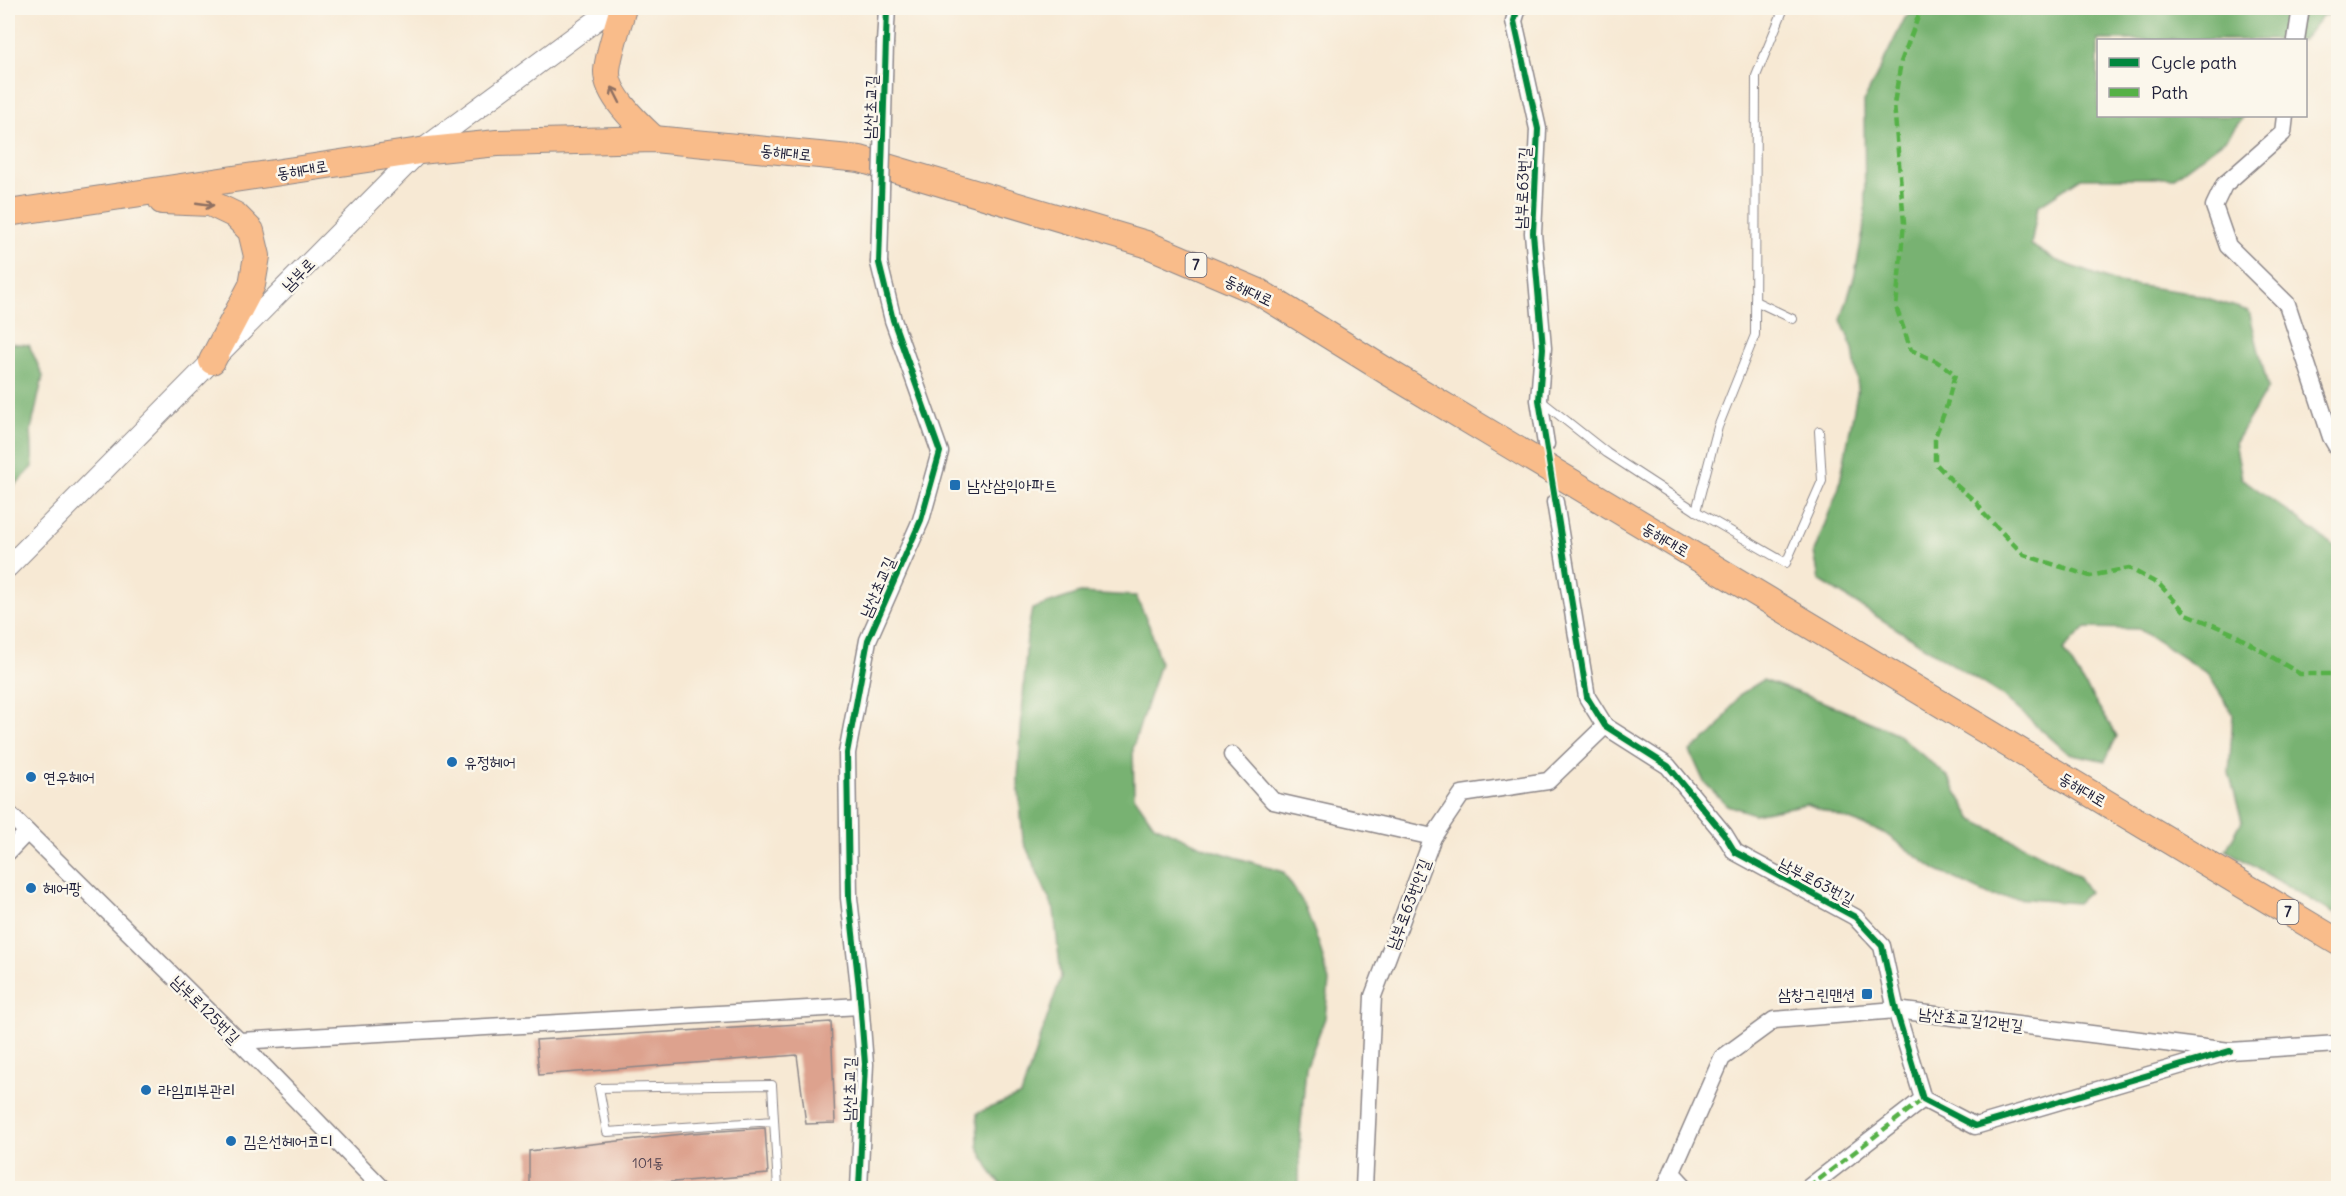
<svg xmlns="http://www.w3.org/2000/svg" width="2346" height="1196" font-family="Delius,'Poor Story',sans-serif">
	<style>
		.forest { fill: #78b272; stroke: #4d6a56; stroke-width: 1.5 }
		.building { fill: #dda28e }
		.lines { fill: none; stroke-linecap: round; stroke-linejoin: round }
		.service-casing { stroke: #8c8688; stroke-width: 10 }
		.minor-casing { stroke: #8c8688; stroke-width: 19 }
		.tertiary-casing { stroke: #8c8688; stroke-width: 22 }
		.primary-casing { stroke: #8c8688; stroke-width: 28 }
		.service { stroke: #fff; stroke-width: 8 }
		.minor { stroke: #fff; stroke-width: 16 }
		.tertiary { stroke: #fff; stroke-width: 20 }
		.primary { stroke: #f9bc8a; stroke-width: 26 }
		.minor-bridge-casing { stroke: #8c8688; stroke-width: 19; stroke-linecap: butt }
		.minor-bridge { stroke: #fff; stroke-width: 16 }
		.quiet { stroke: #55b146; stroke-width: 4.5; stroke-dasharray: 9 4.5; stroke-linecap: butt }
		.cycleway-casing { stroke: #fbf7ec; stroke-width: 10 }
		.cycleway { stroke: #00873e; stroke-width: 6 }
		.oneway { stroke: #8e6f62 }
		.poi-dot { fill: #1f6fb2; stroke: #fbf7ec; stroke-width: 2 }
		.labels { text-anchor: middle; stroke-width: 5; stroke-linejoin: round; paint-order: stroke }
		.number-label { font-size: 14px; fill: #514250 }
		.shield { fill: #fbf7ec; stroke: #636270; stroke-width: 1.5 }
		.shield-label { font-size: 15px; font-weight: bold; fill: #22223b }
		.street-label { font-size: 16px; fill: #22223b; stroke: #fbf7ec }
		.poi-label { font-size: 16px; fill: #22223b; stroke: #fbf7ec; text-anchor: start }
	</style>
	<rect width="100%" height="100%" fill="#fbf7ec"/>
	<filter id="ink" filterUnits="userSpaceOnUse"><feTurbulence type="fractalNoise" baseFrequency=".0167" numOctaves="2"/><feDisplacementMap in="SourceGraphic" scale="12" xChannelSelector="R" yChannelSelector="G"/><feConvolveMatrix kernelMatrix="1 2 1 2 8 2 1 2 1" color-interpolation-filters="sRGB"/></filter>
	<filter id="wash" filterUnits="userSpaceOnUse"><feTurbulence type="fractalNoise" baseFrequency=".008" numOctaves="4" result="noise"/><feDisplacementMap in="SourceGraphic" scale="24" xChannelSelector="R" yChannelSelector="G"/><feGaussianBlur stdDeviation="1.35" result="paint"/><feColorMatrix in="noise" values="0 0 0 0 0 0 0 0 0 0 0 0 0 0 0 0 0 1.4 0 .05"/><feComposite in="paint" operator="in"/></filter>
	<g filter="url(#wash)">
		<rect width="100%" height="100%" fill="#f7e9d4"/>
		<g class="forest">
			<path d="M1918,8H2338V13L2322,16L2303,40H2098V116H2244L2227,138L2173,178H2081L2038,206L2031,245L2055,260L2118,283L2191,293L2249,311L2268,388L2235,442L2242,478L2338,549V916L2226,850L2242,821L2229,773L2233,714L2208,674L2139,629L2086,628L2063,650L2117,736L2105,761L2068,753L2003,696L1819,580L1814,552L1839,487L1858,388L1853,349L1841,320L1855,274L1865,221L1864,101L1905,18Z"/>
			<path d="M8,343L29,345L43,376L31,430L33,467L8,492Z"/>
			<path d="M1080,593L1136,596L1151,630L1160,663L1133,747L1134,796L1154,825L1206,848L1283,872L1304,904L1320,947L1329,982L1325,1018L1306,1068L1300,1134L1299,1188H1004L990,1170L978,1146L977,1113L1021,1095L1061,977L1054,910L1023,840L1018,779L1027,635L1032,609Z"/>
			<path d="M1763,680L1821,701L1896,733L1947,776L1973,820L2056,862L2079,877L2089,892L2077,903L1991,896L1936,870L1884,833L1807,804L1754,814L1727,805L1704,782L1690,751L1716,731L1739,695Z"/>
		</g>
		<g id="blocks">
			<g class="building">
				<path d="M831,1022L835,1123L806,1124L797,1055L539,1075L536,1040Z"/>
				<path d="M765,1128L768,1174L602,1188H529V1151L691,1133Z"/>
			</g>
		</g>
	</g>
	<g filter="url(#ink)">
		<use href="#blocks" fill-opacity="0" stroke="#8c8688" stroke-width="1.5"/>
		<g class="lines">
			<defs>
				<g id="service">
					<path d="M1755,301L1793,319"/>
					<path d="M1540,400L1607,453L1696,511L1718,427L1755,335L1756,76L1784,8"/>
					<path d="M1696,511L1786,563L1822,481L1819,431"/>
					<path d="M774,1121L607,1132L599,1088L772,1085L778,1188"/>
				</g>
				<g id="minor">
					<path d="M1518,8L1514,21L1538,129L1533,233L1543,348L1539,400L1546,444"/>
					<path d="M2296,40L2301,8"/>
					<path d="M885,43L887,8"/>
					<path d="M2285,116L2283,133L2224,185L2214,206L2228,246L2287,304L2331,437L2338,449"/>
					<path d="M1555,502L1587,697L1605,726L1668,766L1724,834L1735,852L1855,917L1882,946L1896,1010L1923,1099L1975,1126L2230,1051"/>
					<path d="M1232,755L1273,801L1433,837"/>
					<path d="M8,813L239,1041L382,1188"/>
					<path d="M8,852L27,832"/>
					<path d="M239,1041L860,1006"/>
					<path d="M1672,1173L1686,1188"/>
					<path d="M859,1188L865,1064L859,987L849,898L847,753L868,640L921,520L940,452L893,320L879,263"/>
					<path d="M1364,1188L1373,996L1433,837L1462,794L1548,781L1605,726"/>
					<path d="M1665,1188L1722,1058L1774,1020L1896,1010L2230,1051L2338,1044"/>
					<path d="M1808,1188L1923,1099"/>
				</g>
				<path id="tertiary" d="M8,567L420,151L613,8"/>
				<g id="primary">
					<path d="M623,8C618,26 608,54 607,71C606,95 638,124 654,139"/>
					<path d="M162,201L210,203L235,215L251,231L257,256L252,285L212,361"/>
					<path d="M8,213L420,151L497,143L654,139L860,159L1146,244L1259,292L1388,372L2338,942"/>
				</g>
			</defs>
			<use href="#service" class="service-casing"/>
			<use href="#minor" class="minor-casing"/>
			<use href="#tertiary" class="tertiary-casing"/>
			<use href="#primary" class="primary-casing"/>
			<use href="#service" class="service"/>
			<use href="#minor" class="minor"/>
			<use href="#tertiary" class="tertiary"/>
			<use href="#primary" class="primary"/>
			<defs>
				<path id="minor-bridge" d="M879,263L885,43"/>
			</defs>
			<use href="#minor-bridge" class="minor-bridge-casing"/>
			<use href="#minor-bridge" class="minor-bridge"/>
			<g class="quiet">
				<path d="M1928,8L1920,12L1901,62L1894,104L1904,223L1896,307L1911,350L1936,361L1955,374L1946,408L1935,437V463L1956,485L1977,503L1984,514L2024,555L2090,576L2129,568L2160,585L2187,614L2232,633L2300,674H2338"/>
				<path d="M1808,1188L1923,1099"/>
			</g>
			<defs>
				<g id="cycleway">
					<path d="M1518,8L1514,21L1538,129L1533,233L1543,348L1539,400L1587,697L1605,726L1668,766L1724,834L1735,852L1855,917L1882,946L1896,1010L1923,1099L1975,1126L2230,1051"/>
					<path d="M859,1188L865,1064L859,987L849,898L847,753L868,640L921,520L940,452L893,320L879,263L887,8"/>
				</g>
			</defs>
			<use href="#cycleway" class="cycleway-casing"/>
			<use href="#cycleway" class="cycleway"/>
		</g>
		<defs><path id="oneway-shaft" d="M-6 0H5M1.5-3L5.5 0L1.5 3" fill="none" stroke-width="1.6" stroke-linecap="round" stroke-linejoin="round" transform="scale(1.5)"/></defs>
		<g class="oneway">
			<use href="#oneway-shaft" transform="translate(616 95) rotate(-117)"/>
			<use href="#oneway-shaft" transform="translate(205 204) rotate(8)"/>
		</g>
	</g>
	<g class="poi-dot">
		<rect x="949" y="479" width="12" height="12" rx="3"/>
		<circle cx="452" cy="762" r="6"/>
		<circle cx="31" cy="777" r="6"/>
		<circle cx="31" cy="888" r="6"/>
		<rect x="1861" y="988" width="12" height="12" rx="3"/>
		<circle cx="146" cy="1090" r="6"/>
		<circle cx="231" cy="1141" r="6"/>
	</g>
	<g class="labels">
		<g class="number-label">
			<text x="648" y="1168">101동</text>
		</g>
		<g class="shield">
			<rect x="1185.5" y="253" width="21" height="24" rx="4.5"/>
			<rect x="2277.5" y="900" width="21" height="24" rx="4.5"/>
		</g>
		<g class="shield-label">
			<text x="1196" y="270">7</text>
			<text x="2288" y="917">7</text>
		</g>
		<g class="street-label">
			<text transform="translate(870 107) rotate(-88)" y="6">남산초교길</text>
			<text transform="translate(786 152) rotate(6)" y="6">동해대로</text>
			<text transform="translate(302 169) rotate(-9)" y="6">동해대로</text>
			<text transform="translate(1522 188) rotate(-87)" y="6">남부로63번길</text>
			<text transform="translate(298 274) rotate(-45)" y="6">남부로</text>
			<text transform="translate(1249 290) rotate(26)" y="6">동해대로</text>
			<text transform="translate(1666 539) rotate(31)" y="6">동해대로</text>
			<text transform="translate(877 587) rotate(-66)" y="6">남산초교길</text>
			<text transform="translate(2083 789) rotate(31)" y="6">동해대로</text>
			<text transform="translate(1817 881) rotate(28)" y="6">남부로63번길</text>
			<text transform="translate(1408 904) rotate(-69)" y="6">남부로63번안길</text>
			<text transform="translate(206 1009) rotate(45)" y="6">남부로125번길</text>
			<text transform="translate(1971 1019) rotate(7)" y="6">남산초교길12번길</text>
			<text transform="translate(849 1089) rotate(-89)" y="6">남산초교길</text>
		</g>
		<g class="poi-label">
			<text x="967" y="491">남산삼익아파트</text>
			<text x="464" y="768">유정헤어</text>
			<text x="43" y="783">연우헤어</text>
			<text x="43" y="894">헤어팡</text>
			<text x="1855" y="1000" text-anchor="end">삼창그린맨션</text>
			<text x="158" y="1096">라임피부관리</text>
			<text x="243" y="1147">김은선헤어코디</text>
		</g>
	</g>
	<rect width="2346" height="1196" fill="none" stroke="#fbf7ec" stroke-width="30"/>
	<rect x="2097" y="39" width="210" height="78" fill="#fbf7ec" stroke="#a4a2a5" stroke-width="1.5"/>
	<rect x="2109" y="58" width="30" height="9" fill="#00873e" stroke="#a4a2a5" stroke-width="1.5"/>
	<text x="2151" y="69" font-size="18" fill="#22223b">Cycle path</text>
	<rect x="2109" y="88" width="30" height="9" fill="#55b146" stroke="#a4a2a5" stroke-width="1.5"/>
	<text x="2151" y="99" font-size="18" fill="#22223b">Path</text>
</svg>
